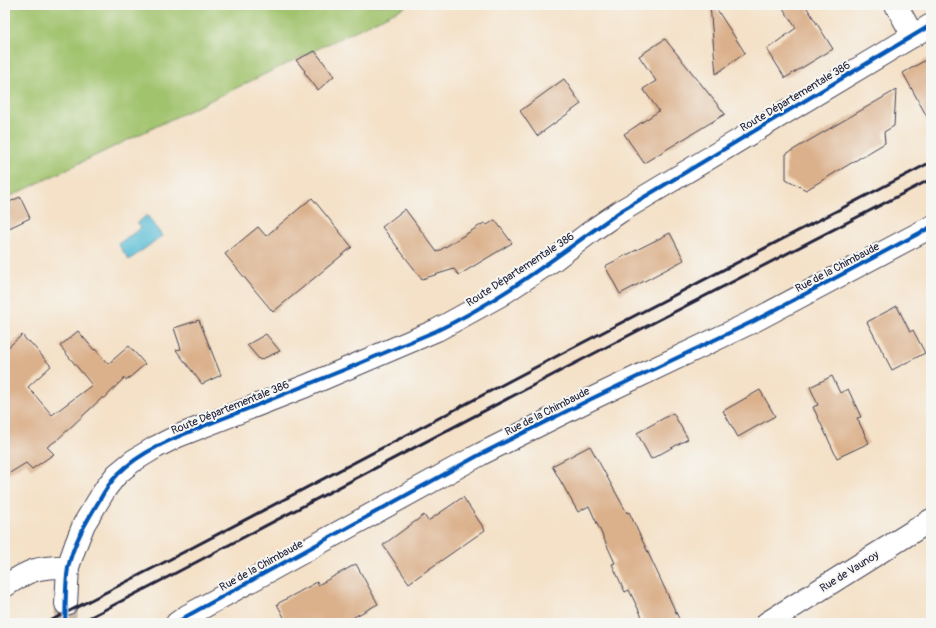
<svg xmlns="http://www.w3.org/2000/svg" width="936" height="628" font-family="Pangolin,sans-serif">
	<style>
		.green { fill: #a1c36d; stroke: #627254 }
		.water { fill: #56bcd4; stroke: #3c6f88 }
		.building { fill: #dbb18c }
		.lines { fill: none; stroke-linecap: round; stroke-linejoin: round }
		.major-tunnel { stroke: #cabbab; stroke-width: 22; stroke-dasharray: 22 11; stroke-linecap: butt }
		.minor-casing { stroke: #423f50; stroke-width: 24 }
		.major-casing { stroke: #423f50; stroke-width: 24 }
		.minor { stroke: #fff; stroke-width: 22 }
		.major { stroke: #fff; stroke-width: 22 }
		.rail { stroke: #22223b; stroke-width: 3 }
		.cycleway-casing { stroke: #f6f6f2; stroke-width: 6 }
		.cycleway { stroke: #0057b8; stroke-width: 4 }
		.labels { text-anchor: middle; stroke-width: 4; stroke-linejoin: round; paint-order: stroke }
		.street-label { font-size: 11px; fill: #22223b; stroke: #f6f6f2 }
	</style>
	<rect width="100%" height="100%" fill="#f6f6f2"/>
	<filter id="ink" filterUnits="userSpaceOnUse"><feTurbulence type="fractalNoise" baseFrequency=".025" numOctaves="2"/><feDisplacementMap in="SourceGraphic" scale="8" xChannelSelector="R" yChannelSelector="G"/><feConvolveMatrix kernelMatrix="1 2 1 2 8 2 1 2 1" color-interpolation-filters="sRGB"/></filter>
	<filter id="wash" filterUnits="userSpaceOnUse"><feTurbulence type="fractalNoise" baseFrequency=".012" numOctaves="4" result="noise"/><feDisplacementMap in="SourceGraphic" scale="16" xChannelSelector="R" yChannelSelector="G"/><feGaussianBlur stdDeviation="0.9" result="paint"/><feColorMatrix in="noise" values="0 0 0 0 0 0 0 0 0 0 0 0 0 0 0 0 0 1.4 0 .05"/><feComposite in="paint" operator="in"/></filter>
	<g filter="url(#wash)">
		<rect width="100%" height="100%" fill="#f4e1c7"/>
		<path class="green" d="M5,5H409L5,199Z"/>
		<path class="water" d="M147,215L162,236L129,260L118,244L141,228L137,223Z"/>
		<g id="blocks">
			<g class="building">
				<path d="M710,5H714L745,53L716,74Z"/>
				<path d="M781,5H805L833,49L785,78L767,49L796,28Z"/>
				<path d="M665,39L725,114L644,163L624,134L659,111L643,89L656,81L639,56Z"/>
				<path d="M315,51L334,76L318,90L304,72L305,71L296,60Z"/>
				<path d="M931,57V124L903,73Z"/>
				<path d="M564,79L581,104L537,136L520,111Z"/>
				<path d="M896,90L894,126L884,132L885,143L806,190L786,179V154Z"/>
				<path d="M20,197L30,218L5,230V204Z"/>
				<path d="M312,198L352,247L273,312L225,254L258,227L266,236Z"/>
				<path d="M405,209L437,252L484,223L487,225L495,220L512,243L459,275L454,269L422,279L382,227Z"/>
				<path d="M670,233L684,260L620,294L605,266Z"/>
				<path d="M897,306L910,332L913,330L925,353L892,370L867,322Z"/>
				<path d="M199,320L221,375L202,384L176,350L181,349L174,328Z"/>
				<path d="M78,331L94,350L95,349L108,364L129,346L145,364L127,380L124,378L104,399L103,397L57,440L47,447L54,454L32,469L26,463L5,476V350L22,335L28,342L29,341L51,366L28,387L52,415L92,385L60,346Z"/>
				<path d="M266,334L280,351L260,360L247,345Z"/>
				<path d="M832,376L840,393L848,389L861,417L857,418L869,443L837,458L813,407L818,405L810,387Z"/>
				<path d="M760,390L775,416L738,437L723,411Z"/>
				<path d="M673,413L688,439L651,459L637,433Z"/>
				<path d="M590,446L627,513L629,512L681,623H645L629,590L625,592L612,564L615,563L589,506L578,512L552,466Z"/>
				<path d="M463,497L485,530L409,583L383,545L424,515L428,521Z"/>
				<path d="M356,564L378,604L343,623H287L277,604L317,582L318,585Z"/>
			</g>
		</g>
	</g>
	<g filter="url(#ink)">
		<use href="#blocks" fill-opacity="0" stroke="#423f50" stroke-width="1"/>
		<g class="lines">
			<path class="major-tunnel" d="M65,623L66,604"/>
			<defs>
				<g id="minor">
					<path d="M896,5L913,36"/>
					<path d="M5,586C29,570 39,566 68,567"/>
					<path d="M177,623L187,616L481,454L591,399L754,321L931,227"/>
					<path d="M767,623L931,520"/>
				</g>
				<path id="major" d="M66,604L68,567L76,544L84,524L106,488L117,474L133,461L156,447L178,436L306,386L437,330L499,296L555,259L593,230L621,211L931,25"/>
			</defs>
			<use href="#minor" class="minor-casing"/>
			<use href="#major" class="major-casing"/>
			<use href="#minor" class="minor"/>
			<use href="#major" class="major"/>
			<g class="rail">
				<path d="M46,623L161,564L559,355L931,162"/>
				<path d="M79,623L168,577L566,368L931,179"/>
			</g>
			<defs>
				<g id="cycleway">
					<path d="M65,623C66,605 65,585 68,568C73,544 86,522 99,501C104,492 110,482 118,474C141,451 174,438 204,426C223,418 243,411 262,403C320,380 378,356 436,331C503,300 560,253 621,211L931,25"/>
					<path d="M177,623L187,616L481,454L591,399L754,321L931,227"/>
				</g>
			</defs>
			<use href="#cycleway" class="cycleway-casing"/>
			<use href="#cycleway" class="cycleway"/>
		</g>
	</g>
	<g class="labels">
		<g class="street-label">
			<text transform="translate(795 96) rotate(-31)" y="4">Route Départementale 386</text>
			<text transform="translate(837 267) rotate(-28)" y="4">Rue de la Chimbaude</text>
			<text transform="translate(520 269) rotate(-33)" y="4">Route Départementale 386</text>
			<text transform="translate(230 407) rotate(-22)" y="4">Route Départementale 386</text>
			<text transform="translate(547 411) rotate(-27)" y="4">Rue de la Chimbaude</text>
			<text transform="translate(261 565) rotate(-29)" y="4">Rue de la Chimbaude</text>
			<text transform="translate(849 571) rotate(-32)" y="4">Rue de Vaunoy</text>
		</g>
	</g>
	<rect width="936" height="628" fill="none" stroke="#f6f6f2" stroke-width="20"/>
</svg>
